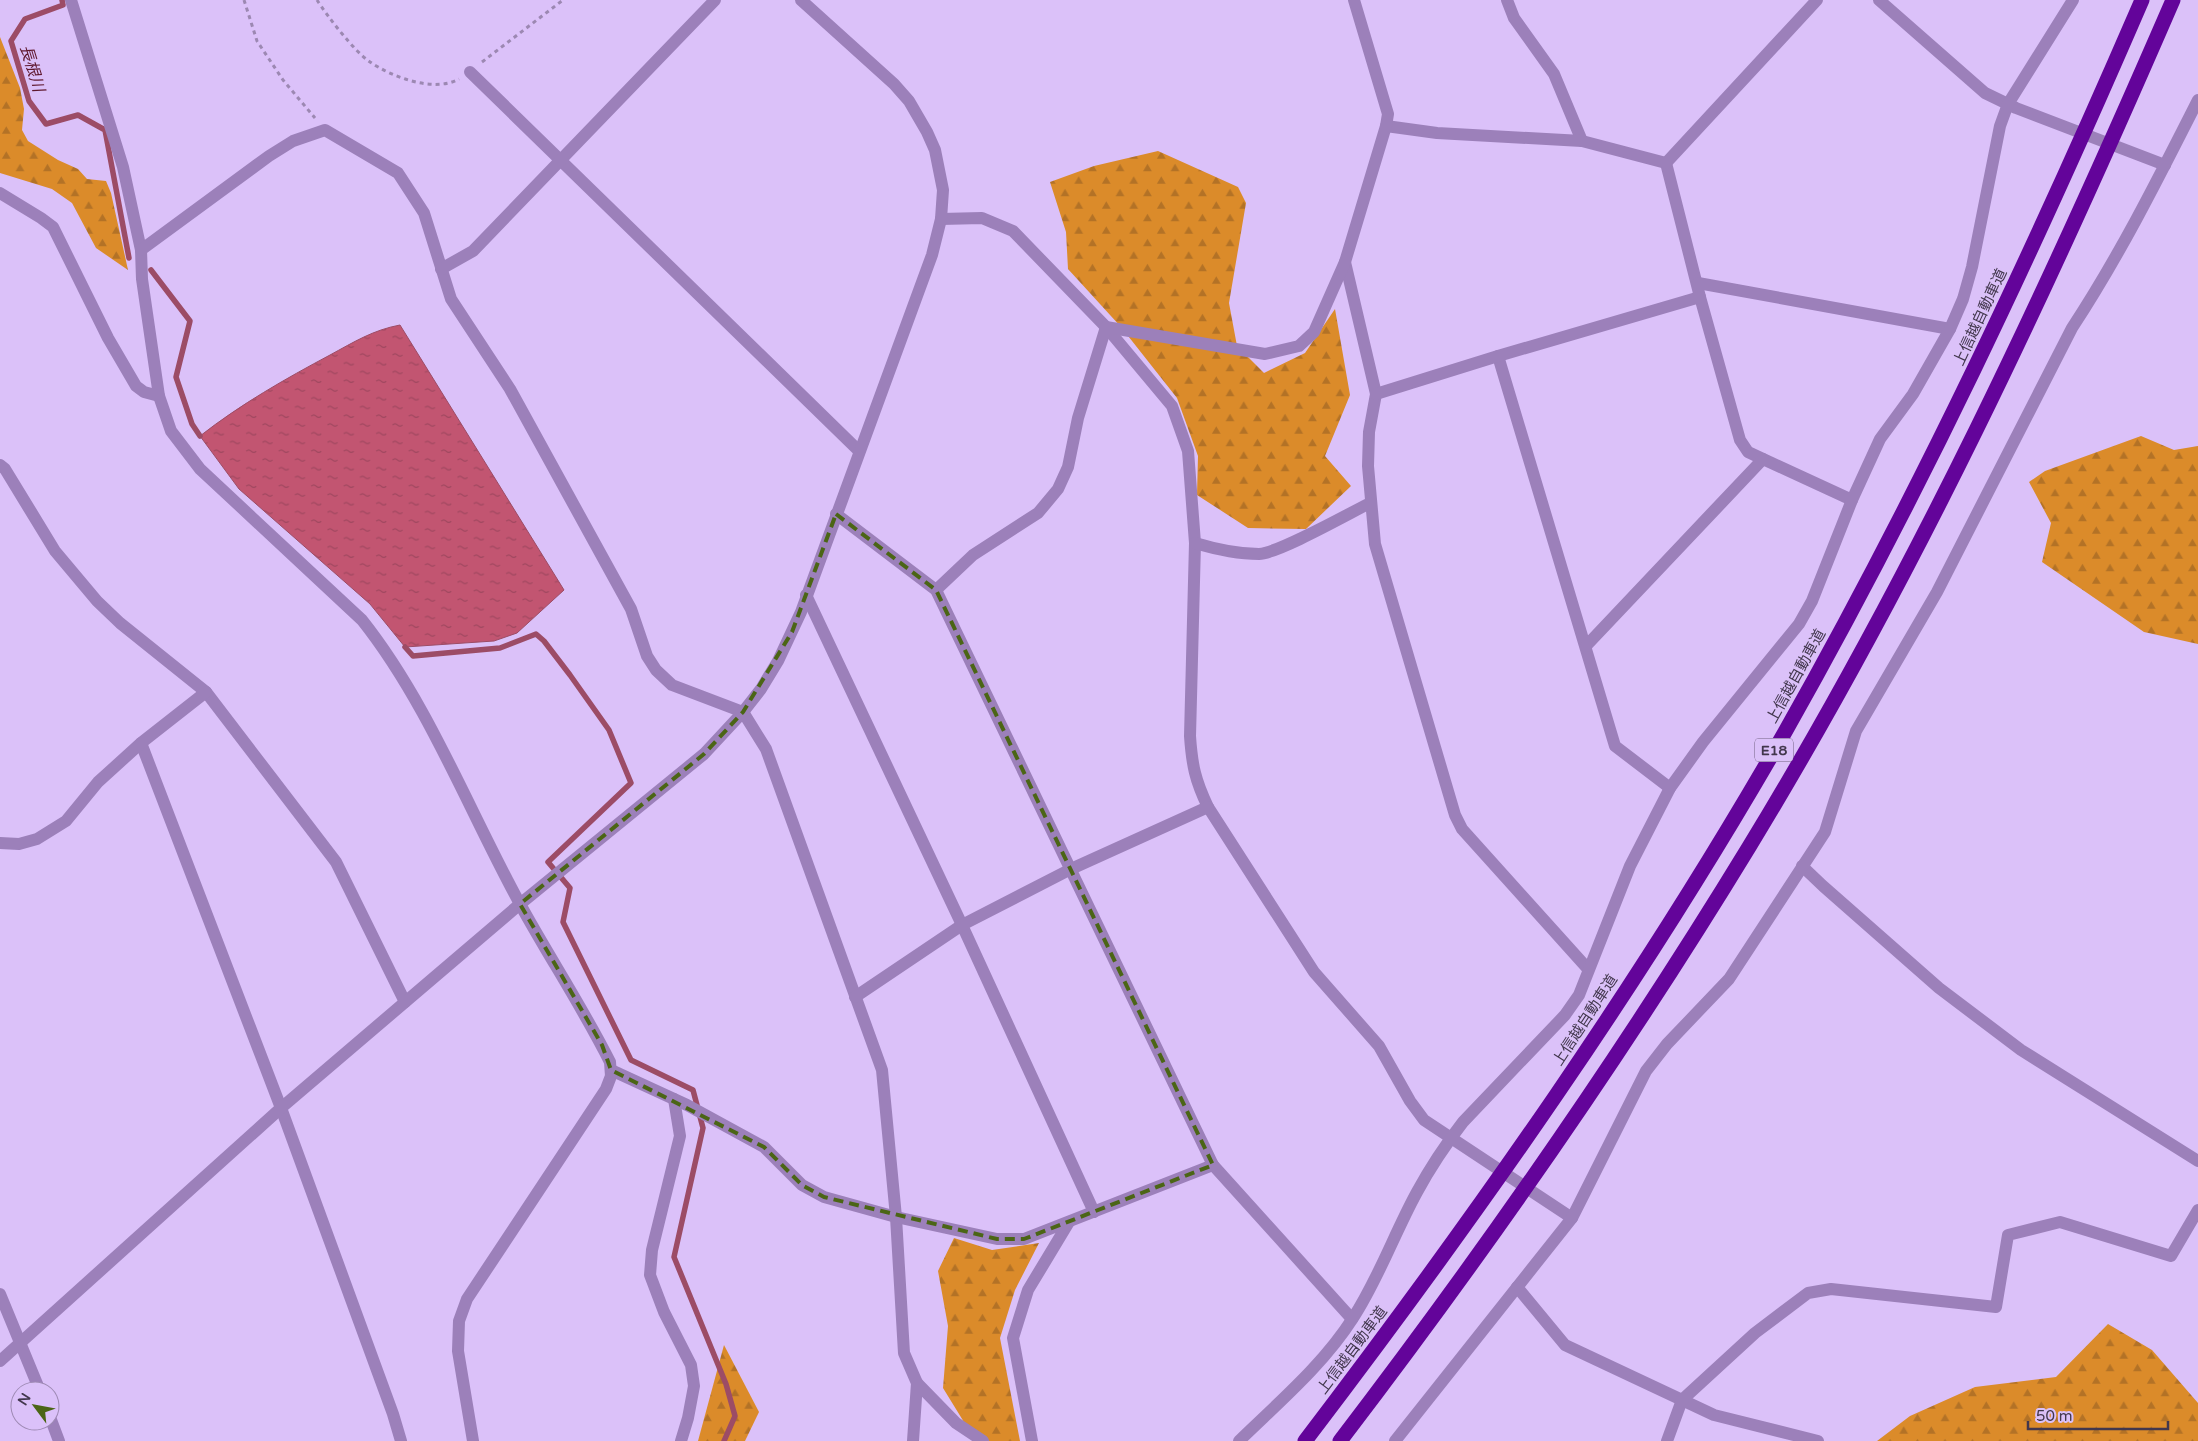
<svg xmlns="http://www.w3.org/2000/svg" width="2198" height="1441" font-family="'Varela Round','Noto Sans JP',sans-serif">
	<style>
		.forest { fill: url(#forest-firs) }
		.water { fill: url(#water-ripples); stroke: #9c4c66 }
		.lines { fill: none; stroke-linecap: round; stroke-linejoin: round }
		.stream { stroke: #9c4c66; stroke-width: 5.5 }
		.path { stroke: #9c88b2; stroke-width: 3; stroke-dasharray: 4 4; stroke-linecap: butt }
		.minor { stroke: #9c80ba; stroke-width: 12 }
		.highway { stroke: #63049a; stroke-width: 15 }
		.marked { fill: none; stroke: #4b6515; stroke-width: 4; stroke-dasharray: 10 6; stroke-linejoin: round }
		.labels { text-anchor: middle; stroke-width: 4; stroke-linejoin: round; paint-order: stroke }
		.shield { fill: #dbc1f9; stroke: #706081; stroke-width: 1 }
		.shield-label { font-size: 14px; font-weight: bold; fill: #42374d }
		.street-label { font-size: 15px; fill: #42374d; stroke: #dbc1f9 }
		.water-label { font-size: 16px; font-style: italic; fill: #5e172d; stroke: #dbc1f9 }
	</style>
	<defs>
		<pattern id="forest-firs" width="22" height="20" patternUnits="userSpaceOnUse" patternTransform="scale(1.25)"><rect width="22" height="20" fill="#db8b2a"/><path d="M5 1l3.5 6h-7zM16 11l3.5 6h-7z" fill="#b37226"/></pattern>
		<pattern id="water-ripples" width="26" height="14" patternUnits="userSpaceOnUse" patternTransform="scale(1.25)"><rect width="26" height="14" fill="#c25571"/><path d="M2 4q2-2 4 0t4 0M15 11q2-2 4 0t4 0" fill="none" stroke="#9f475f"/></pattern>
	</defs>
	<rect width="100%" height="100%" fill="#dbc1f9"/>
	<g class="forest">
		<path d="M0,37L20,88L24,109L22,130L28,141L58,160L78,169L87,179L106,181L111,193L128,270L96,248L72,203L52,189L0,173Z"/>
		<path d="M1158,151L1238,187L1246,203L1229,303L1237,346L1264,373L1305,353L1335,309L1350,395L1325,456L1351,486L1306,529L1248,528L1197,495L1198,456L1177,398L1121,327L1068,269L1066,232L1050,182L1094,166Z"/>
		<path d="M2141,436L2174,450L2198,446V644L2144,632L2042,562L2051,523L2029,482L2045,471Z"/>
		<path d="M954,1238L992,1250L1039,1243L1015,1290L1000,1338L1020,1441H983L967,1427L943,1388L948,1326L938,1271Z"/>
		<path d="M2108,1324L2152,1350L2198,1403V1441H1877L1910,1416L1975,1387L2056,1377Z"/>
		<path d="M724,1345L759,1412L745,1441H698Z"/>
	</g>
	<path class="water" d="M400,325L564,590L517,633L494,641L405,647L370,604L239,489L200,436C241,404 285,379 330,355C354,342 373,330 400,325Z"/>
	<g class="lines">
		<g class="stream">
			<path d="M62,0L63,5L25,19L11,41L29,101L46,124L78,115L105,130L129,258"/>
			<path d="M151,270L190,321L176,377L192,424L200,436"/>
			<path d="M405,647L413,656L500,648L536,634L544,641L570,675L609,730L631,783L548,862L570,888L563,922L631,1060L693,1090L703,1128L674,1257L726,1384L735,1416L724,1441"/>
		</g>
		<g class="path">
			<path d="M244,0L257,41L283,80L315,118"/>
			<path d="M317,0C328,17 354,51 370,62C392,77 434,93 459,79"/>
			<path d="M482,62L563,0"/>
		</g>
		<g class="minor">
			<path d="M71,0L123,167L141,250L142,279L159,396L171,431L200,469L362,620C428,703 469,811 520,904C549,957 583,1008 610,1062L611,1076L606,1089L467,1299L459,1321L458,1351L473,1441"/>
			<path d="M1507,0L1514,18L1554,74L1582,141"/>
			<path d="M1879,0L1985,93L2016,108L2165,165"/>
			<path d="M470,72L859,451"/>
			<path d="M1386,126L1437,133L1582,141L1666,163"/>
			<path d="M1666,163L1700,297L1740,440L1748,452L1763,459L1852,500"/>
			<path d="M1666,163L1817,0"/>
			<path d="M0,193L41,218L53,227L108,338L136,386L144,392L159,396"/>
			<path d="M941,219L982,218L1013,231L1106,327L1172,406L1188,451L1195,543L1190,736C1192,765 1195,780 1208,807L1314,972L1379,1046L1410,1101L1424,1120L1572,1218"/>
			<path d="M141,250L269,156L293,141L325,130L398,173L424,213L451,299L510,389L631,609L647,656L656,670L672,685L743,712L766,749L882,1070L896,1217L904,1353L917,1383L913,1441"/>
			<path d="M1345,262L1376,394L1369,432L1368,466L1375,544L1455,815L1462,829L1588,969"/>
			<path d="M441,269L473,251L715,0"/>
			<path d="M1698,283L1950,329"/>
			<path d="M1498,356L1615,746L1670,788"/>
			<path d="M1376,394L1498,356L1700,297"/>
			<path d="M0,465L5,469L55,551L97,601L120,623L206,692L336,862L405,1002"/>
			<path d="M836,514L936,590L1213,1165L1352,1319"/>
			<path d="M1195,543C1215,549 1238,554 1259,554C1279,553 1348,514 1370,503"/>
			<path d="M936,590L973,555L1038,513L1058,489L1068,467L1078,418L1106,327L1265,354L1299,346L1314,332L1345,262L1386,126L1388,114L1354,0"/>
			<path d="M806,595L962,925L1094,1212"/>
			<path d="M1586,646L1763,459"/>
			<path d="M141,743L281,1108L393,1414L401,1441"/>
			<path d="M0,843L19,844L37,839L66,821L98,782L141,743L206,692"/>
			<path d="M1802,866L1823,886L1939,988L2021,1050L2198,1161"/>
			<path d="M855,997L962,925L1071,869L1208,807"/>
			<path d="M611,1070L687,1105L764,1147L802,1185L824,1197L896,1217L997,1239H1024L1213,1165"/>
			<path d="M674,1099L680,1136L652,1250L650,1275L664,1312L691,1365L694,1386L688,1418L681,1441"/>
			<path d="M1517,1287L1565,1345L1714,1415L1818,1441"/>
			<path d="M0,1294L40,1391"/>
			<path d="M0,1361L281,1108L520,904L704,754L743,712L761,689L778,661L801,612L932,255L941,219L943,190L935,150L927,132L909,101L894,84L801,0"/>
			<path d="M917,1383L956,1423L983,1441"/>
			<path d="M50,1417L59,1441"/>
			<path d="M1032,1441L1013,1338L1028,1290L1069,1222"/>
			<path d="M1239,1441C1279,1402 1323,1365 1353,1318C1379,1278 1394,1234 1417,1192C1430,1168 1446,1144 1463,1122L1565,1015L1579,995L1630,866L1670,788L1703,742L1799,624L1812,601L1852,500L1880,439L1913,394L1950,329L1963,299L1972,267L2000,126L2008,104L2073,0"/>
			<path d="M1395,1441L1572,1218L1646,1071L1667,1044L1729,979L1825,832L1856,731L1937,592L2072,328C2120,255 2159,177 2198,100"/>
			<path d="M1667,1441L1682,1400L1755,1333L1808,1293L1831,1289L1996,1307L2008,1235L2060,1222L2171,1256L2198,1210"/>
		</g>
		<g class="highway">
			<path d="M1305,1441C1478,1214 1643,980 1785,732C1919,495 2034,250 2142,0"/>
			<path d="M1340,1441C1486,1250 1624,1052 1749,847C1913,578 2048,289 2173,0"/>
		</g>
	</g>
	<path class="marked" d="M836,514L936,590L1213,1165L1024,1239H997L824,1197L802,1185L764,1147L611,1070L602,1045L520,904L704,754L743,712L792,632Z"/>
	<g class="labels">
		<rect class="shield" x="1755" y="738.5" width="38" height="23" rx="4"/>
		<g class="shield-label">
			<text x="1774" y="755">E18</text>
		</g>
		<g class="street-label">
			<text transform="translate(1980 317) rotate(-65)" y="5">上信越自動車道</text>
			<text transform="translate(1796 676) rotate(-61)" y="5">上信越自動車道</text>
			<text transform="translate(1585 1020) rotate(-57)" y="5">上信越自動車道</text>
			<text transform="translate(1352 1350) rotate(-53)" y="5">上信越自動車道</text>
		</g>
		<g class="water-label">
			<text transform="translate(33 68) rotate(73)" y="6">長根川</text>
		</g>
	</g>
	<g transform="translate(35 1406) rotate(302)"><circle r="24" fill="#dbc1f9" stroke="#9e8ab4"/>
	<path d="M0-4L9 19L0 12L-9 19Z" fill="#4b6515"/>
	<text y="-8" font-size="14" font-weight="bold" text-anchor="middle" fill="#42374d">N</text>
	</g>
	<path d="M2028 1421v8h140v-8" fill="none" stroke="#42374d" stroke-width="2.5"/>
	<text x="2036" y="1421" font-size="15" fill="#42374d" stroke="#dbc1f9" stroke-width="4" paint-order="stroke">50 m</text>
</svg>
